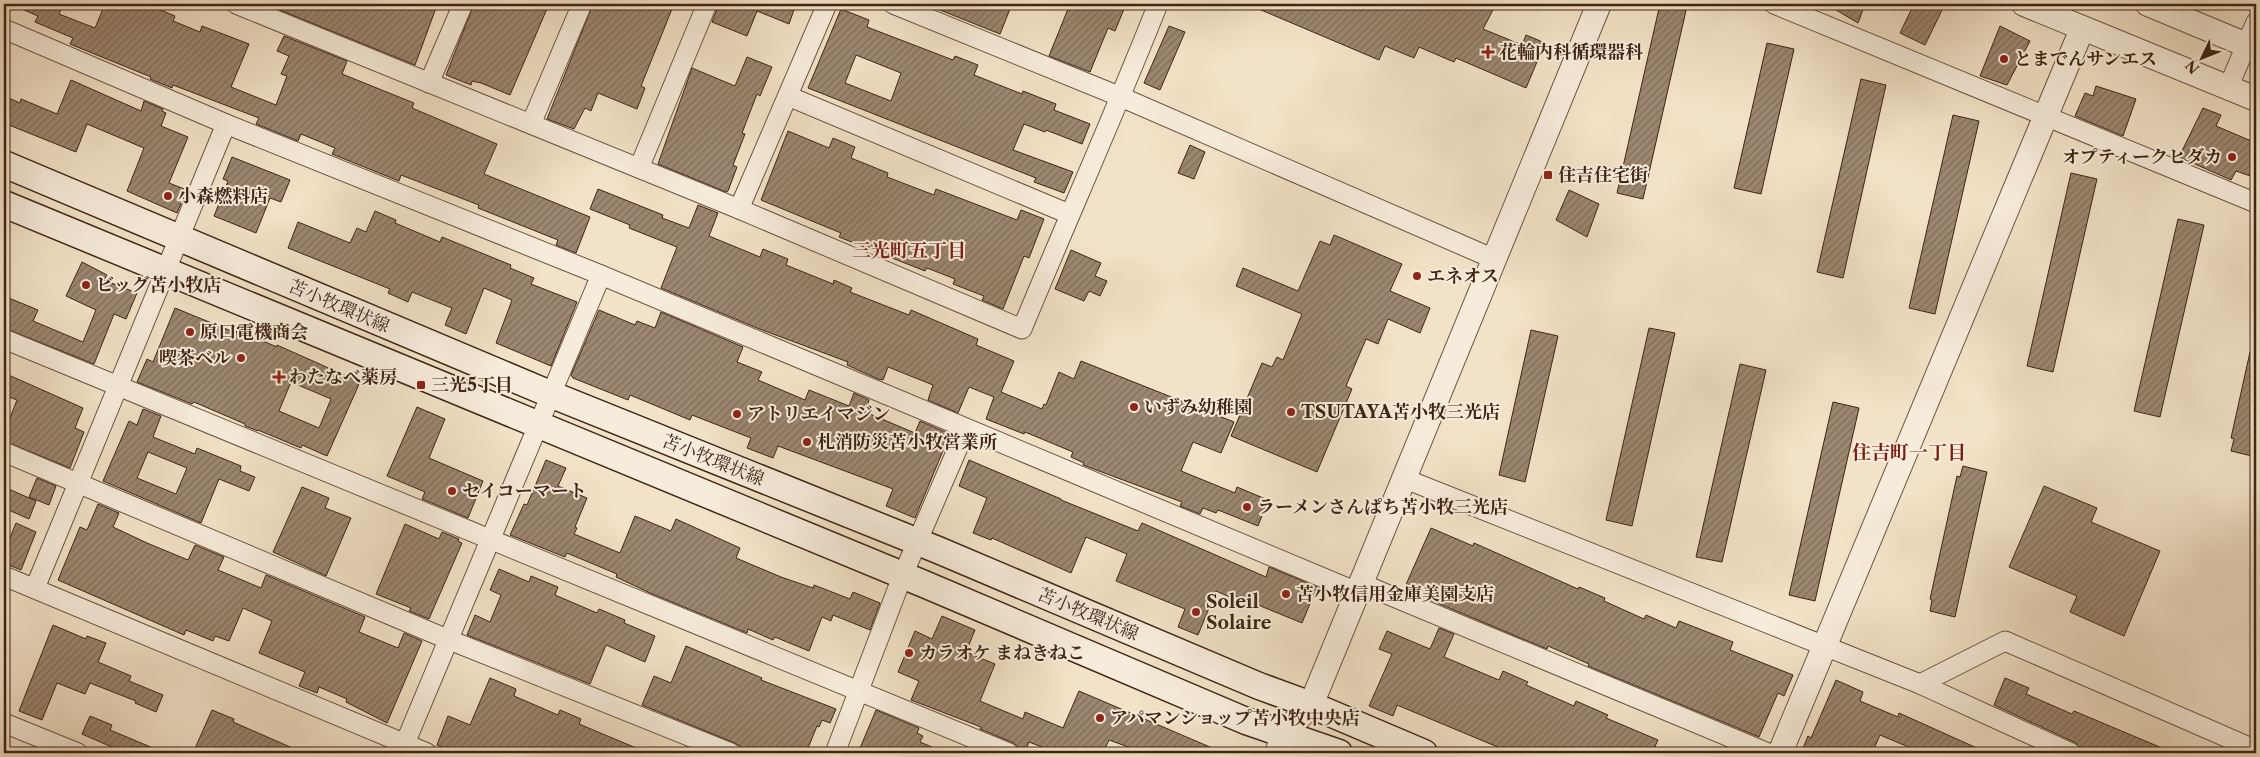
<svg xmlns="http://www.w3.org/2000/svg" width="2260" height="757" font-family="'Libre Caslon Text','Noto Serif JP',serif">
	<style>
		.building { fill: url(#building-hatch); stroke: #3e2514; fill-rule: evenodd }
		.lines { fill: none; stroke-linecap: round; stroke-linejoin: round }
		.minor-casing { stroke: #6b5441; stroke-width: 21 }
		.tertiary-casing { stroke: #6b5441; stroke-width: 26 }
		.secondary-casing { stroke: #3e2514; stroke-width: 29 }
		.minor { stroke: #f7ecdb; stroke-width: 19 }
		.tertiary { stroke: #f7ecdb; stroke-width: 24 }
		.secondary { stroke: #f7ecdb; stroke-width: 26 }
		.poi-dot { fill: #8f2418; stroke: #f7ecdb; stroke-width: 2 }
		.labels { text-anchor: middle; stroke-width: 4; stroke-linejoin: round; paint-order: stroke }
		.poi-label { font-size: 18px; font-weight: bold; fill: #3e2514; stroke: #f7ecdb; text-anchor: start }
		.street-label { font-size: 18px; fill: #3e2514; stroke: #f7ecdb }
		.neighbourhood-label { font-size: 19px; font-weight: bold; fill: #7a1f14; stroke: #f7ecdb }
	</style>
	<defs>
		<pattern id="building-hatch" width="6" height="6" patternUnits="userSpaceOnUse" patternTransform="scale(1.25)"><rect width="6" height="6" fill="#9c8771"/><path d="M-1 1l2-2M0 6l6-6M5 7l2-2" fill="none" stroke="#816e5c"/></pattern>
	</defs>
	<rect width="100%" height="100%" fill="#f2e2c7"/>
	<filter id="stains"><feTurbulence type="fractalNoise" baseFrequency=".004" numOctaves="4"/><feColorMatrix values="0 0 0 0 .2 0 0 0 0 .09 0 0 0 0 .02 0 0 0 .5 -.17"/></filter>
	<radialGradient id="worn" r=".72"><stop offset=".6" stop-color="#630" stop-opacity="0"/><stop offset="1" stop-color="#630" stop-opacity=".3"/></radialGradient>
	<g class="building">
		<path d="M10,4H63L59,14L95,28L105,4H146L175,16L173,21L200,32L202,26L249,44L231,87L276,105L287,76L281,74L289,56L277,51L284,36L347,61L342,74L414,103L412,108L497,144L484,174L590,217L576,253L556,245L558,240L478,208L479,205L401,175L399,181L332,154L335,148L301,134L298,141L256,124L259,118L173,85L172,88L150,79L151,77L70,44L73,38L35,22L38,16Z"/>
		<path d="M265,4H425L436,8L415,65Z"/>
		<path d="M474,4H549L510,95L481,83L472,81L471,85L446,75Z"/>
		<path d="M593,4H674L641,86L645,88L637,109L598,93L591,111L585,108L574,129L547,119Z"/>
		<path d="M719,4H796L789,24L757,11L747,36L712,22Z"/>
		<path d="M925,4H1012L1000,34Z"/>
		<path d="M1070,4H1126L1115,31L1108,28L1090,72L1049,56Z"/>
		<path d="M1247,4H1496L1483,29L1522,45L1526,35L1545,43L1526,88L1456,58L1454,62L1419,47L1414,58L1385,46L1379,60Z"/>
		<path d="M1660,4L1687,6L1643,199L1617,193Z"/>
		<path d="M1826,4H1865L1858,23Z"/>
		<path d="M1914,4H1945L1925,45L1900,33Z"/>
		<path d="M841,9L869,20L867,27L953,60L955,56L978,65L974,75L1022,94L1023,91L1056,104L1054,110L1090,124L1082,144L1046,130L1045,132L1024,124L1013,150L1073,172L1064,193L1034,182L1036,178L808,88ZM856,55L901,73L891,101L845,83Z"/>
		<path d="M1169,26L1185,32L1160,90L1144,83Z"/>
		<path d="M2000,26L2030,41L2007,85L1980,76Z"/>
		<path d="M1767,43L1794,49L1761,194L1734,188Z"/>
		<path d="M747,57L772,67L760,96L757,94L742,133L745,134L733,165L737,167L728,191L726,192L658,164L692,68L735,86Z"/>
		<path d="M1861,79L1886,85L1843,278L1817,272Z"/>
		<path d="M71,80L141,111L144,101L163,109L162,111L166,113L161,126L188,137L169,183L187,190L177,213L127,191L144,148L87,124L76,152L4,123V96L20,103L21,99L57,114Z"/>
		<path d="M2096,86L2136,99L2123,136L2075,116L2085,93L2093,96Z"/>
		<path d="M2203,108L2221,115L2216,126L2256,143V178L2236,171L2231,180L2179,157Z"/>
		<path d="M1953,115L1979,121L1935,314L1909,308Z"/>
		<path d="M788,131L829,148L833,138L855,147L851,158L888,173L887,177L934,195L936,189L1017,220L1021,210L1044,219L1029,258L1024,256L1003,309L982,300L984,296L953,284L955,279L927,268L925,271L839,237L841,233L761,200Z"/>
		<path d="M1190,145L1205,152L1194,179L1178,173Z"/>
		<path d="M232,157L290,180L281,202L270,198L256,233L214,216L228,181L223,179Z"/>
		<path d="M2071,173L2097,179L2053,372L2027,366Z"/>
		<path d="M598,189L663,215L662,218L689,228L698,205L718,213L709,236L760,257L763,249L788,259L786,265L833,284L834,280L852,288L850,292L909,315L911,310L978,339L976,345L1014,361L1001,392L1042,409L1044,404L1046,405L1059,372L1074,379L1081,361L1234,422L1221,453L1193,442L1181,471L1235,493L1237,487L1268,500L1258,526L1218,510L1216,513L1203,508L1200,514L1180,506L1182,502L1083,465L1084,463L1071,457L1073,452L1025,432L1024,434L986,419L994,397L969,387L958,413L928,400L933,385L888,367L883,380L878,379L847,365L848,362L757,328L661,288L677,247L629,228L630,225L590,209Z"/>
		<path d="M1569,190L1599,204L1587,237L1556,220Z"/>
		<path d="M375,211L396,220L395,223L440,242L442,237L511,265L510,268L534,278L531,284L577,302L551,366L496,343L512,300L484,288L466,334L445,325L452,308L412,292L408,302L388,293L390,289L288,248L298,222L350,243L357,228L366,232Z"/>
		<path d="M2178,219L2204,225L2160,417L2134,411Z"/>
		<path d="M1334,235L1402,264L1390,291L1430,308L1420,333L1388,319L1378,344L1366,339L1346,386L1352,389L1317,472L1231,436L1262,363L1272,367L1277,357L1283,360L1302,314L1236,286L1243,268L1298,291L1320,241L1330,245Z"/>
		<path d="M1071,250L1101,263L1095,276L1107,281L1100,296L1089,291L1084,301L1055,289Z"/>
		<path d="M82,262L107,275L104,280L137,293L126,319L114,314L94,364L4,328V296L38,310L33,321L83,342L96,310L66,296Z"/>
		<path d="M175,308L236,333L237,330L277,347V345L360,382L327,456L302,445L301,448L258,430V431L245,426V424L194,402L192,404L137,382L147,359L153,362ZM291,382L331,399L319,428L279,411Z"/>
		<path d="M599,310L635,325L637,321L655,328L661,312L743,347L737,362L762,372L758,380L805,400L809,390L849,406L854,393L869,400L865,412L915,433L920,421L950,434L915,518L886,506L893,489L778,446L773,458L747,448L751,438L692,415L690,420L630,395L628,400L573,378L571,375Z"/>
		<path d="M1649,328L1675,333L1632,526L1606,520Z"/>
		<path d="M1531,330L1558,336L1525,482L1499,475Z"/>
		<path d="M2250,352L2256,353V457L2231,451L2234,439L2231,438Z"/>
		<path d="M1740,364L1766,370L1722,562L1696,557Z"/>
		<path d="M4,373L83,408L75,428L84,432L70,468L4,441V433L17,400L4,395Z"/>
		<path d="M1833,402L1859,408L1815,601L1789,595Z"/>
		<path d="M417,407L445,419L429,458L483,481L468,518L422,499L425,492L387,476Z"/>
		<path d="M143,409L161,416L153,437L195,454L197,448L241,466L240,471L255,477L249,491L219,479L201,523L103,481L129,421L137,425ZM148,452L187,468L176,494L137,478Z"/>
		<path d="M546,460L566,468L558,486L587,498L575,527L577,528L574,534L620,553L635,516L671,531L676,519L740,548L736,558L781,577L813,588L814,585L850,599L853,592L880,603L870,630L833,615L831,621L822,617L809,651L775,637L773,640L748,629L747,633L650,593L616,577L617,574L567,553L565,557L510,535L524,504L527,505Z"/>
		<path d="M969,460L1061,499V500L1138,531L1142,523L1266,577L1269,567L1317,587L1302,623L1231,594L1230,597L1216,591L1198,635L1178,627L1185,609L1116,581L1127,554L1086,537L1071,573L992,538L991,540L973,533L987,498L959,486Z"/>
		<path d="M1963,466L1987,472L1955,617L1930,611L1932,600L1930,599L1957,476L1960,477Z"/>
		<path d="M37,478L56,486L49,505L29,497Z"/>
		<path d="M2044,486L2097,508L2091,522L2160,551L2124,636L2070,612L2077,596L2009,567Z"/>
		<path d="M4,487L36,501L29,519L4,508Z"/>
		<path d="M302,487L329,498L325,508L351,518L326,576L273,552Z"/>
		<path d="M98,504L119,513L113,527L147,543L188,560L195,545L224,557L218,570L261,588L266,575L365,617L359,632L398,648L404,633L422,641L387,723L346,702L347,699L319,687L317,693L299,686L305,672L259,653L272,621L243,608L229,641L215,636L213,641L186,630L184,635L58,580L80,527L87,530Z"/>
		<path d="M16,523L36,532L21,570L4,563V552Z"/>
		<path d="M405,524L439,539L442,532L459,539L458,541L462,543L429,619L409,611L411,608L376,594Z"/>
		<path d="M1431,528L1473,546L1474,543L1578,589L1579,587L1605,598L1604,601L1644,619L1646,615L1676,628L1679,621L1733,642L1730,650L1793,675L1784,696L1778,693L1759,737L1588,666L1589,664L1548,646L1547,649L1404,589Z"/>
		<path d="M499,569L529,582L531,576L558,587L555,595L597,613L599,609L625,620L624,623L655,636L645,662L606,645L590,684L467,635L475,615L490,622L501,595L490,590Z"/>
		<path d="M942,616L975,630L966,652L995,664L980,701L1023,719L1025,712L1063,728L1079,691L1224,753H1145L1109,740L1103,753H1057L1029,742L1025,752L1020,750L1014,743L980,729L981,727L911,700L919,681L898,672L915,631L932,639Z"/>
		<path d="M53,625L86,639L87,636L106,643L98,662L131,676L129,681L163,695L156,712L135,703L136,701L90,683L85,694L57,683L42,720L19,711Z"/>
		<path d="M1439,628L1454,634L1444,657L1499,680L1503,671L1528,682L1526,685L1574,706L1576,701L1608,715L1606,718L1658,740L1652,753H1512L1397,705L1393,716L1369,706L1392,654L1379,649L1387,631L1430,649Z"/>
		<path d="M686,646L762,678L761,680L836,709L830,723L822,720L819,727L817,726L806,753H759L748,748L747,750L735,743L642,705L654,676L671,683Z"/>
		<path d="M490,678L516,689L514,696L558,715L560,710L581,719L579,724L648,753H466L455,749L453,752L437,745L448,716L470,725Z"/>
		<path d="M2005,678L2029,688L2026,694L2072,714L2074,711L2174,753H2086L2082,751L2076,743L1994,705Z"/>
		<path d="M1836,680L1863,692L1860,701L1898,717L1899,713L1988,753H1932L1920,748L1918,751L1880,735L1872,753H1801L1808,736L1811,738Z"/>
		<path d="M212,710L234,719L233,722L304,753H241L226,747L224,753H193Z"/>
		<path d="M876,710L919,728L917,733L923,736L920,742L946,753H858Z"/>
		<path d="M90,716L112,725L110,730L165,753H111L114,748L82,734Z"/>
	</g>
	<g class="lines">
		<defs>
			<g id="minor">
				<path d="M236,4L739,209L1022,329C1067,220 1115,113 1158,4"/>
				<path d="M893,4L1121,97L1494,259"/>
				<path d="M1774,4L2256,203"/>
				<path d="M4,29L226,124L601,275L1357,592"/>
				<path d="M429,83L463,4"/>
				<path d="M2228,88L2256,22"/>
				<path d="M788,96L1069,214"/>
				<path d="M531,124L582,4"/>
				<path d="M639,168L707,4"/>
				<path d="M739,209L827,4"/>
				<path d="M4,339L1009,753"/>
				<path d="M4,452L447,639L731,753"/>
				<path d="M1403,478L1920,684L2071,753"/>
				<path d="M4,576L427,753"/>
				<path d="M1360,583L1768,753"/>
				<path d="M35,588L226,124"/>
				<path d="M1920,684L2005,641L2256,750"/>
				<path d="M4,723L78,753"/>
				<path d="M401,753L601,275"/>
				<path d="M835,753L902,577L966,429"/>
			</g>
			<g id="tertiary">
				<path d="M2024,4L2256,99"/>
				<path d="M2148,4L2256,49"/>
				<path d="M1277,753L1284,733L1311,705L1599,4"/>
				<path d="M1780,753L2082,29"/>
			</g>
			<g id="secondary">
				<path d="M4,164L550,394L938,550L1259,686L1311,705L1424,753"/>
				<path d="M4,204L924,584L1246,721L1339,753"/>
			</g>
		</defs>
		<use href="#minor" class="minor-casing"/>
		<use href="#tertiary" class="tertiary-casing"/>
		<use href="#secondary" class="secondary-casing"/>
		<use href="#minor" class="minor"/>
		<use href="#tertiary" class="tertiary"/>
		<use href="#secondary" class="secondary"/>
	</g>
	<g class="poi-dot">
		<path d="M1485.5 44.5h5v5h5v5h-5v5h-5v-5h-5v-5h5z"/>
		<circle cx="2004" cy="59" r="5"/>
		<circle cx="2232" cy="157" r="5"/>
		<rect x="1543" y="170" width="10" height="10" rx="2.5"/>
		<circle cx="168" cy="196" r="5"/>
		<circle cx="1417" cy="276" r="5"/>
		<circle cx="86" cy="285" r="5"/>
		<circle cx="190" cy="332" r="5"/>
		<circle cx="241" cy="358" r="5"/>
		<path d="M276.5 369.5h5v5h5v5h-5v5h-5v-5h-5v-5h5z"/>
		<rect x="416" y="380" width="10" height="10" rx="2.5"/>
		<circle cx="1134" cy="407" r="5"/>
		<circle cx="1291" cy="412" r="5"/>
		<circle cx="737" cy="414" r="5"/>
		<circle cx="807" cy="442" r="5"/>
		<circle cx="452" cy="491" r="5"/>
		<circle cx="1247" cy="507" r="5"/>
		<circle cx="1286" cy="594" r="5"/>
		<circle cx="1196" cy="612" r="5"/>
		<circle cx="909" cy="653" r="5"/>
		<circle cx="1100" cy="718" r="5"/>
	</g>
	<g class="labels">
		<g class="poi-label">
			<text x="1499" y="58">花輪内科循環器科</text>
			<text x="2014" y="65">とまでんサンエス</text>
			<text x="2222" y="163" text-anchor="end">オプティークヒダカ</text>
			<text x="1558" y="181">住吉住宅街</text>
			<text x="178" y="202">小森燃料店</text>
			<text x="1427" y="282">エネオス</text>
			<text x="96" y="291">ビッグ苫小牧店</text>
			<text x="200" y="338">原口電機商会</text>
			<text x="231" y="364" text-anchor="end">喫茶ベル</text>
			<text x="289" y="383">わたなべ薬房</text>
			<text x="431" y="391">三光5丁目</text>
			<text x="1144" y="413">いずみ幼稚園</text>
			<text x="1301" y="418">TSUTAYA苫小牧三光店</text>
			<text x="747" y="420">アトリエイマジン</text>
			<text x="817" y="448">札消防災苫小牧営業所</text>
			<text x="462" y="497">セイコーマート</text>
			<text x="1257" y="513">ラーメンさんぱち苫小牧三光店</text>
			<text x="1296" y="600">苫小牧信用金庫美園支店</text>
			<text x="1206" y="608">Soleil<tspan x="1206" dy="21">Solaire</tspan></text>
			<text x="919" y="659">カラオケ まねきねこ</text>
			<text x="1110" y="724">アパマンショップ苫小牧中央店</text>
		</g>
		<g class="street-label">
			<text transform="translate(339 306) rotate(23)" y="6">苫小牧環状線</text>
			<text transform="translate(713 460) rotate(22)" y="6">苫小牧環状線</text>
			<text transform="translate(1088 614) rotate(23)" y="6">苫小牧環状線</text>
		</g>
		<g class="neighbourhood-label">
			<text x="909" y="257">三光町五丁目</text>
			<text x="1909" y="459">住吉町一丁目</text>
		</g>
	</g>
	<rect width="2260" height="757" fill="none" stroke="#f2e2c7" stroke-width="20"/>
	<rect x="5" y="5" width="2250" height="747" fill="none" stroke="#3e2514" stroke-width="2.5"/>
	<rect x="10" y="10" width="2240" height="737" fill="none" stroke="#3e2514"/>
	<g transform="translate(2202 58) rotate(227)" stroke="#f7ecdb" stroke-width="4" paint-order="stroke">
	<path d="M0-4L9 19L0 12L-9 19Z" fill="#3e2514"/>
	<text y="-8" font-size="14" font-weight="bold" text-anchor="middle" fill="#3e2514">N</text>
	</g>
	<rect width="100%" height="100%" filter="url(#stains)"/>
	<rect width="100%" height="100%" fill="url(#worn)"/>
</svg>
